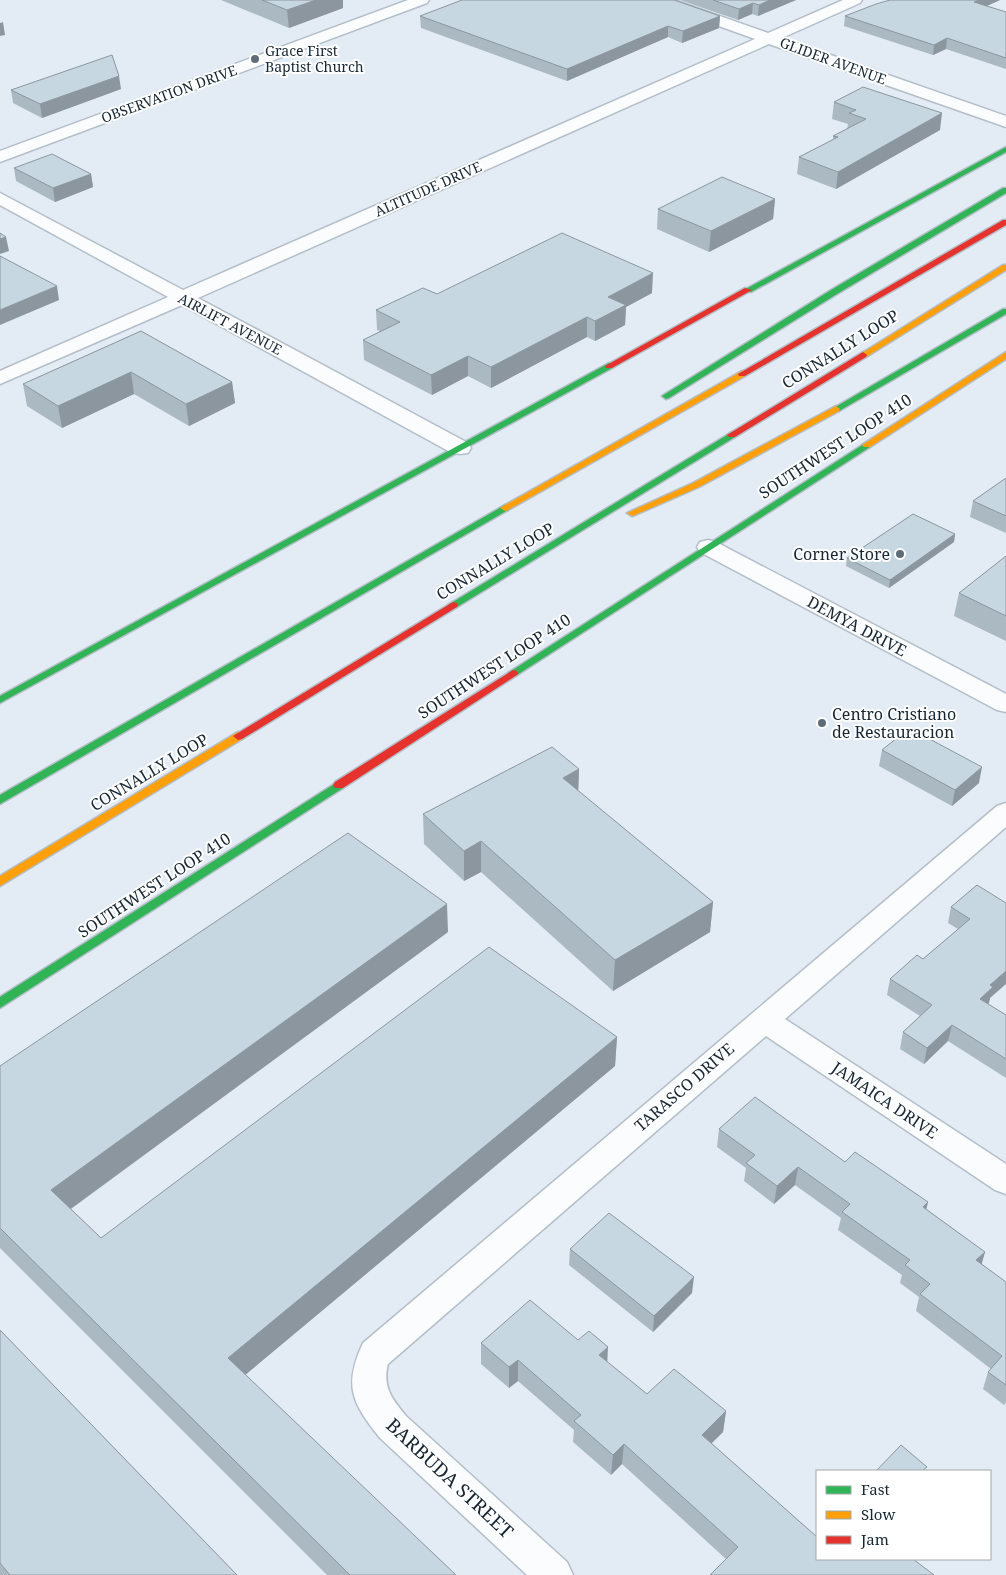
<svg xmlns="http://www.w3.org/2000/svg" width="1006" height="1575" font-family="'Noto Serif',serif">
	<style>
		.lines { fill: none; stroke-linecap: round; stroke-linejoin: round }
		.street-casing { stroke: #b3bec8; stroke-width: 3 }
		.fast-casing { stroke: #b3bec8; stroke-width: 3 }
		.slow-casing { stroke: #b3bec8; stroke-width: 3 }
		.jam-casing { stroke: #b3bec8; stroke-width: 3 }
		.street { fill: #fbfcfe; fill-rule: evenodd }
		.fast { fill: #30b455; fill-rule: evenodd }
		.slow { fill: #ff9f0a; fill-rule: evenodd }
		.jam { fill: #e5322d; fill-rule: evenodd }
		.wall { fill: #abb9c2 }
		.shaded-wall { fill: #8b969e }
		.building { fill: #c7d7e1; stroke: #8b969e }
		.poi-dot { fill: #5e6b78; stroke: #fff; stroke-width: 2 }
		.labels { text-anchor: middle; stroke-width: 4; stroke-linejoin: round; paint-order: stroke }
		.far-poi-label { font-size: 14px; fill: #162634; stroke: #fff; text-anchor: start }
		.far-street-label { font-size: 14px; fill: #162634; stroke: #fff }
		.street-label { font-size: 16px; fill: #162634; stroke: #fff }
		.poi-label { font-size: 16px; fill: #162634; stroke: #fff; text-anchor: end }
		.near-street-label { font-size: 19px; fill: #162634; stroke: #fff }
	</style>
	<rect width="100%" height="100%" fill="#e3ecf5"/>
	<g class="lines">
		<defs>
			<g id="street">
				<path d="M408,0H429L427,3L0,162V151Z"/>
				<path d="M653,0H674L768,33L843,0H862L860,3L782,38L1006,116V127L769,44L198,298L468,443L471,448L468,453L460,454L452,453L182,305L0,384V371L168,297L0,205V193L183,290L755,39L655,3Z"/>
				<path d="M708,540L716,542L1006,694V712L997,710L700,552L697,547L700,542Z"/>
				<path d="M1006,803V827L785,1019L1006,1164V1194L995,1190L766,1036L388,1364C382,1387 392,1399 406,1416L567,1562L573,1575H527L380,1438C352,1403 343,1386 363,1343L997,806Z"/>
			</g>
			<g id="fast">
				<path d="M1006,147V152L751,292L744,290Z"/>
				<path d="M1003,188H1006V193L837,294L669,398L666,399L662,396L831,290Z"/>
				<path d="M1003,309H1006V314L839,411H833L832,409Z"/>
				<path d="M609,363L612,364V368L0,703V696Z"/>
				<path d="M732,432L735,433V437L457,607L453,608L448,605Z"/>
				<path d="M867,442L870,443V447L517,675L513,676L508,673Z"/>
				<path d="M505,505L510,508L508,510L0,804V795Z"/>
				<path d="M339,781L343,782L345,785L343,788L0,1008V997Z"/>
			</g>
			<g id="slow">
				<path d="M1003,265H1006V270L866,357H860L859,355Z"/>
				<path d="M1006,352V359L870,447H864L862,445Z"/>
				<path d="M742,371L745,372V376L508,510L505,511L500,508Z"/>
				<path d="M836,406L840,409L839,411L699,487L635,515L632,516L627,513L693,483Z"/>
				<path d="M238,732L243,736L242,739L0,886V876Z"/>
			</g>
			<g id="jam">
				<path d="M1003,220H1006V225L745,376H739L738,374Z"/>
				<path d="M745,288L752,290L612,368H606L605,366Z"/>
				<path d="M863,352L867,355L866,357L735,437H729L727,435Z"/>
				<path d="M453,602L457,603L458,605L457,607L242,739L238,740L233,736Z"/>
				<path d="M513,670L517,671L518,673L517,675L343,788H335L333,785L335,782Z"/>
			</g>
		</defs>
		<use href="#street" class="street-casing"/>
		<use href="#fast" class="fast-casing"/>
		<use href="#slow" class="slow-casing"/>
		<use href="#jam" class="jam-casing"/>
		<use href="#street" class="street"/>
		<use href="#fast" class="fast"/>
		<use href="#slow" class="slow"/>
		<use href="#jam" class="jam"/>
	</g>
	<g class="wall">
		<path d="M221,0H343V8L289,28Z"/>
		<path d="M680,0H796L758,16L752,14L738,20Z"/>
		<path d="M890,0H1000L987,6L1006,12V69L946,49L933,55L844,26L845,16Z"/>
		<path d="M420,16H720L719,28L682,43L668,37L567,81L421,28Z"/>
		<path d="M121,89L42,118L13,103L11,90Z"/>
		<path d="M834,102L940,130L836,189L797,174L799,157L833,140V136L847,129L848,124L832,119Z"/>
		<path d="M14,168L91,174L93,187L55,202L16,181Z"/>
		<path d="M775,199L773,219L709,252L657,229L658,209Z"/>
		<path d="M652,293L626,307L625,325L595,341L587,337L491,388L468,376L432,395L364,360L363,340L380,331L377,330L376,310L437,294Z"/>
		<path d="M141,331L232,382L235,403L189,426L134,394L62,428L27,406L23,384Z"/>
		<path d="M1006,478V533L970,517L973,501Z"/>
		<path d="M955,534L954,542L889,588L846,566L847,558Z"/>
		<path d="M1006,556V641L954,616L959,593Z"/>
		<path d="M882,750L979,783L952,806L879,766Z"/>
		<path d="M579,769L578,791L713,902L710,932L613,991L481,872L464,881L424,844L423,814Z"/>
		<path d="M977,885L990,998L988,1004L1006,1015V1078L948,1041L924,1064L900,1049L903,1032L920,1016L887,995L890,979L923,959L958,929L948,923L951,907Z"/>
		<path d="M448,932L71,1209L101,1238L617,1037L615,1066L245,1375L456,1575H327L0,1248V1066Z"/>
		<path d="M719,1129L845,1162L928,1202L926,1209L985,1252L981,1264L1006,1282V1402L1004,1405L983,1389L988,1372L991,1369L916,1311L919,1297L900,1283L902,1275L838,1230L841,1218L795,1185L774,1204L744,1181L746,1168L717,1147Z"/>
		<path d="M570,1249L692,1293L653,1332L569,1265Z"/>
		<path d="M0,1330L237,1575H0Z"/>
		<path d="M578,1340L607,1362L647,1394L726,1411L723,1432L711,1443L817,1537L726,1559L622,1464L611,1475L573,1442L574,1430L518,1381L509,1388L481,1364V1343Z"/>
	</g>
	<g class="shaded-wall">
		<path d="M316,0H343V8L289,28L287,10Z"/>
		<path d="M770,0H796L758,16L759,5Z"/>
		<path d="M978,0H1000L973,12L974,2Z"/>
		<path d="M753,3L752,14L738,20L739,9Z"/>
		<path d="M720,16L719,28L682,43L683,31Z"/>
		<path d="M3,22L5,35L0,36V23Z"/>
		<path d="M668,26V37L567,81V69Z"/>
		<path d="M947,38L946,49L933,55L934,45Z"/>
		<path d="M119,76L121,89L42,118L40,104Z"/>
		<path d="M942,113L940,130L836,189L838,172Z"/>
		<path d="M91,174L93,187L55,202L53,188Z"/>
		<path d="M775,199L773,219L709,252L711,231Z"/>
		<path d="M6,237L9,251L0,254V239Z"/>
		<path d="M653,273L652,293L626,307L625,325L595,341V321L608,297Z"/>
		<path d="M57,286L59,300L0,325V310Z"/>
		<path d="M587,317V337L491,388V367Z"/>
		<path d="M468,356V376L432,395L431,375Z"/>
		<path d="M131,372L134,394L62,428L58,406Z"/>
		<path d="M232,382L235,403L189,426L186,404Z"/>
		<path d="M955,534L954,542L889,588L890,580Z"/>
		<path d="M982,767L979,783L952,806L955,790Z"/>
		<path d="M579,769L578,799L563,778Z"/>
		<path d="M481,841V872L464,881V851Z"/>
		<path d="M713,902L710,932L613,991L615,960Z"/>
		<path d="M447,904L448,932L58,1218L51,1190Z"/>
		<path d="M1006,971V984L990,998L989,1003L976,1015L980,999L990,985Z"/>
		<path d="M952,1025L948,1041L924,1064L927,1048Z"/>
		<path d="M617,1037L615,1066L232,1386L228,1358Z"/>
		<path d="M798,1167L795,1185L774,1204L777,1186Z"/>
		<path d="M928,1202L924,1220L923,1207Z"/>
		<path d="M985,1252L980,1270L976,1260Z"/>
		<path d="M694,1277L692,1293L653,1332L654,1316Z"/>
		<path d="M608,1347L607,1368L599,1355Z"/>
		<path d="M518,1360V1381L509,1388V1367Z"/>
		<path d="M726,1411L723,1432L699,1456L702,1435Z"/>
		<path d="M624,1444L622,1464L611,1475L613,1455Z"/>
	</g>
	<g class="building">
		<path d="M262,0H316L287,10Z"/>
		<path d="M462,0H674L720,16L683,31L668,26L567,69L420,16Z"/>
		<path d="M713,0H770L759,5L753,3L739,9Z"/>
		<path d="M890,0H978L974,2L1006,12V58L947,38L934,45L845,16L876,4Z"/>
		<path d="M112,55L119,76L40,104L11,90Z"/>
		<path d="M863,87L942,113L838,172L799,157L838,137L833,136L866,119L849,113L856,110L834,102Z"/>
		<path d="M52,154L91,174L53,188L14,168Z"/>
		<path d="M722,177L775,199L711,231L658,209Z"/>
		<path d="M0,233L6,237L0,239Z"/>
		<path d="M562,233L653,273L608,297L626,305L595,321L587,317L491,367L468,356L431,375L363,340L400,322L376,310L423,288L437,294Z"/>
		<path d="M0,256L57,286L0,310Z"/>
		<path d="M141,331L232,382L186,404L131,372L58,406L23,384Z"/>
		<path d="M1006,478V516L973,501Z"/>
		<path d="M913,514L955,534L890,580L847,558Z"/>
		<path d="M1006,556V616L959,593Z"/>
		<path d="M909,728L982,767L955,790L882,750Z"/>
		<path d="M552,747L579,769L563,778L713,902L615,960L481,841L464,851L423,814Z"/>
		<path d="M348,833L447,904L51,1190L101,1238L489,947L617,1037L228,1358L456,1575H350L0,1228V1066Z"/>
		<path d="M977,885L1006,903V971L990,985L993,987L980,999L1006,1015V1059L952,1025L927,1048L903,1032L932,1005L890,979L917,955L923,959L970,919L951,907Z"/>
		<path d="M755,1097L845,1162L855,1152L928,1202L923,1207L985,1252L976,1260L1006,1282V1385L988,1372L1002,1356L920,1294L930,1284L905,1265L910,1260L842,1212L850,1204L798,1167L777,1186L746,1163L755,1155L719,1129Z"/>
		<path d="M609,1213L694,1277L654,1316L570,1249Z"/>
		<path d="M530,1300L578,1340L589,1331L608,1347L599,1355L647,1394L674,1369L726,1411L702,1435L817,1537V1559H913L934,1575H710L738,1547L624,1444L613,1455L574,1421L581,1415L518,1360L509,1367L481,1343Z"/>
		<path d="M0,1330L237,1575H10L0,1563Z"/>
		<path d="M901,1445L927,1467L922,1471H876Z"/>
	</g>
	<g class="poi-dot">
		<circle cx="255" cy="59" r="5"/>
		<circle cx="900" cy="554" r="5"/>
		<circle cx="822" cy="723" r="5"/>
	</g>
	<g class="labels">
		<g class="far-poi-label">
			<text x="265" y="56">Grace First<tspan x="265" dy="16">Baptist Church</tspan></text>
		</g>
		<g class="far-street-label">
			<text transform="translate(833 61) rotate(20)" y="5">GLIDER AVENUE</text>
			<text transform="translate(169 94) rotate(-20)" y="5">OBSERVATION DRIVE</text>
			<text transform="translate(428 189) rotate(-24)" y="5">ALTITUDE DRIVE</text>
			<text transform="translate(230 324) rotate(28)" y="5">AIRLIFT AVENUE</text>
		</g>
		<g class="street-label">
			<text transform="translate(840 349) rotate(-32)" y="6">CONNALLY LOOP</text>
			<text transform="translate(835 446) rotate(-33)" y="6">SOUTHWEST LOOP 410</text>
			<text transform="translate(495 561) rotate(-31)" y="6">CONNALLY LOOP</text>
			<text transform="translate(857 626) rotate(28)" y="6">DEMYA DRIVE</text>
			<text transform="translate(494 666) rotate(-33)" y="6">SOUTHWEST LOOP 410</text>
			<text transform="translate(149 772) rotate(-31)" y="6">CONNALLY LOOP</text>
			<text transform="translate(154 885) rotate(-33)" y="6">SOUTHWEST LOOP 410</text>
			<text transform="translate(684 1087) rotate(-41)" y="6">TARASCO DRIVE</text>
			<text transform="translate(885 1100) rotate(34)" y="6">JAMAICA DRIVE</text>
		</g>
		<g class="poi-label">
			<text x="890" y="560">Corner Store</text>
			<text x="832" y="720" text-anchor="start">Centro Cristiano<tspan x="832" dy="18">de Restauracion</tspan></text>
		</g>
		<g class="near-street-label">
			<text transform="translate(450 1478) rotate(43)" y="7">BARBUDA STREET</text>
		</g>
	</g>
	<rect x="816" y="1470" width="175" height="90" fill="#ffffff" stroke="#a2a8ae"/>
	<rect x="826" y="1486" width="25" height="8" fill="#30b455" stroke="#a2a8ae"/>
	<text x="861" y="1495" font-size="15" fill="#162634">Fast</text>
	<rect x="826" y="1511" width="25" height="8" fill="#ff9f0a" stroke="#a2a8ae"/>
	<text x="861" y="1520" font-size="15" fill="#162634">Slow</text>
	<rect x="826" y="1536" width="25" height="8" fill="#e5322d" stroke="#a2a8ae"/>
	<text x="861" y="1545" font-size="15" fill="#162634">Jam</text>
</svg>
